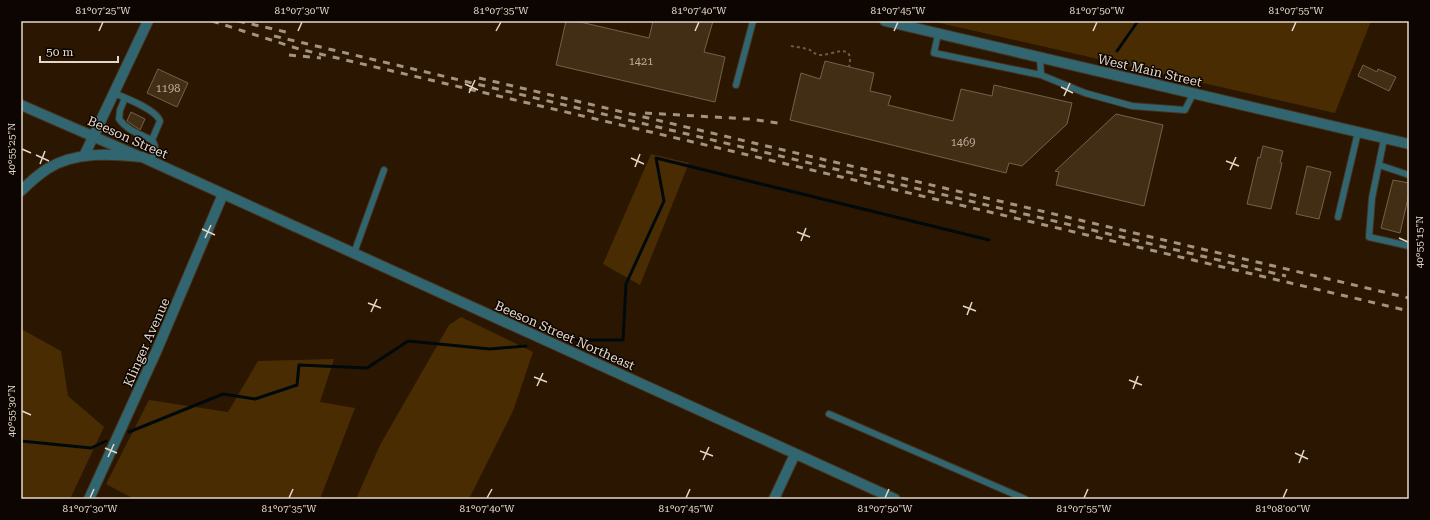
<svg xmlns="http://www.w3.org/2000/svg" width="1430" height="520" font-family="'Roboto Serif',serif">
	<style>
		.green { fill: #4a2c02 }
		.lines { fill: none; stroke-linecap: round; stroke-linejoin: round }
		.stream { stroke: #00090c; stroke-width: 3 }
		.building { fill: #422d15; stroke: #776047 }
		.service-casing { stroke: #45321d; stroke-width: 8 }
		.minor-casing { stroke: #45321d; stroke-width: 12 }
		.tertiary-casing { stroke: #45321d; stroke-width: 12 }
		.path { stroke: #6c5b48; stroke-width: 2; stroke-dasharray: 3 3; stroke-linecap: butt }
		.service { stroke: #31656f; stroke-width: 6 }
		.minor { stroke: #31656f; stroke-width: 10 }
		.tertiary { stroke: #31656f; stroke-width: 10 }
		.rail { stroke: #a29382; stroke-width: 3; stroke-dasharray: 7 7; stroke-linecap: butt }
		.ticks { fill: none; stroke: #e4d7c9; stroke-width: 1.5 }
		.labels { text-anchor: middle; stroke-width: 3; stroke-linejoin: round; paint-order: stroke }
		.number-label { font-size: 11px; fill: #bcac9c }
		.street-label { font-size: 13px; fill: #e4d7c9; stroke: #0d0501 }
		.neatline { fill: none; stroke: #e4d7c9; stroke-width: 1.5 }
		.ticks-label { font-size: 10px; text-anchor: middle; fill: #e4d7c9 }
	</style>
	<rect width="100%" height="100%" fill="#2b1701"/>
	<g class="green">
		<path d="M931,21H1371L1335,113Z"/>
		<path d="M651,154L689,163L640,285L603,264Z"/>
		<path d="M461,317L533,352L513,411L469,499H356L380,445L449,325Z"/>
		<path d="M23,330L61,351L68,396L104,427L70,499H21V331Z"/>
		<path d="M334,359L320,402L355,408L320,499H134L106,484L149,400L228,412L258,361Z"/>
	</g>
	<g class="lines">
		<g class="stream">
			<path d="M1117,51L1138,21"/>
			<path d="M576,340H623L626,284L664,201L656,158L989,240"/>
			<path d="M129,432L223,394L255,399L297,385L299,365L367,368L408,341L490,349L526,346"/>
			<path d="M21,441L91,448L106,441"/>
		</g>
	</g>
	<g class="building">
		<path d="M566,21H576L649,38L653,21H713L704,52L725,57L715,102L556,65Z"/>
		<path d="M825,61L874,73L870,91L891,96L888,105L953,121L961,89L992,96L994,85L1072,103L1067,124L1022,166L1009,163L1006,173L790,120L801,73L820,79Z"/>
		<path d="M1363,65L1377,72L1378,69L1396,77L1389,91L1358,76Z"/>
		<path d="M158,69L188,83L177,107L147,93Z"/>
		<path d="M131,112L145,119L140,130L127,121Z"/>
		<path d="M1116,114L1163,125L1144,206L1056,185L1059,172L1055,171Z"/>
		<path d="M1263,146L1283,151L1280,162L1282,163L1271,209L1247,204L1258,157L1260,158Z"/>
		<path d="M1307,166L1331,172L1319,219L1296,214Z"/>
		<path d="M1393,180L1409,183V194L1400,233L1381,228Z"/>
	</g>
	<g class="lines">
		<defs>
			<g id="service">
				<path d="M938,34L934,53L1041,75"/>
				<path d="M1040,58L1041,75L1085,93L1132,106L1185,110L1193,94"/>
				<path d="M736,85L753,21"/>
				<path d="M114,93C125,98 156,109 160,121L152,140C158,149 154,152 150,161"/>
				<path d="M125,98L120,110L119,119C127,130 139,134 152,140"/>
				<path d="M1384,139L1372,198L1369,237L1409,246"/>
				<path d="M1379,165L1409,175"/>
				<path d="M1338,217L1358,132"/>
				<path d="M354,253L384,170"/>
				<path d="M829,414L1025,499"/>
			</g>
			<g id="minor">
				<path d="M21,105L138,156"/>
				<path d="M774,499L795,454"/>
			</g>
			<g id="tertiary">
				<path d="M885,21L1409,144"/>
				<path d="M84,156L148,21"/>
				<path d="M21,191C29,183 38,175 47,169C75,151 111,154 142,157L895,499"/>
				<path d="M89,499L156,352L223,194"/>
			</g>
		</defs>
		<use href="#service" class="service-casing"/>
		<use href="#minor" class="minor-casing"/>
		<use href="#tertiary" class="tertiary-casing"/>
		<path class="path" d="M791,46C797,47 805,48 810,50C813,52 815,54 819,55C832,56 855,40 849,67"/>
		<use href="#service" class="service"/>
		<use href="#minor" class="minor"/>
		<use href="#tertiary" class="tertiary"/>
		<g class="rail">
			<path d="M212,21L299,49L1409,311"/>
			<path d="M238,21L286,32"/>
			<path d="M274,36L1286,276"/>
			<path d="M289,55L321,58"/>
			<path d="M479,78L1409,298"/>
			<path d="M645,113L749,119L784,124"/>
		</g>
	</g>
	<path class="ticks" d="M99,31L103,22M298,31L302,22M496,31L501,22M695,31L699,22M894,31L898,22M1093,31L1097,22M1292,31L1296,22M465,84L478,90M1061,87L1073,93M469,93L475,80M1064,96L1070,83M22,149L31,153M36,155L49,161M631,158L644,164M1226,161L1239,166M40,164L45,151M635,167L640,154M1230,170L1236,157M202,229L215,235M797,232L810,237M205,238L211,225M1399,238L1408,242M801,241L806,228M368,303L381,308M963,306L976,311M371,312L377,299M967,315L972,302M534,377L547,382M1129,380L1142,385M537,386L543,373M1133,389L1138,376M22,411L31,415M105,448L117,453M700,451L713,456M1295,453L1308,459M108,457L114,444M703,460L709,447M1299,463L1304,450M90,498L94,489M289,498L293,489M487,498L492,489M686,498L690,489M885,498L889,489M1084,498L1088,489M1283,498L1287,489"/>
	<g class="labels">
		<g class="number-label">
			<text x="641" y="65">1421</text>
			<text x="168" y="92">1198</text>
			<text x="963" y="146">1469</text>
		</g>
		<g class="street-label">
			<text transform="translate(1150 70) rotate(13)" y="5">West Main Street</text>
			<text transform="translate(128 137) rotate(24)" y="5">Beeson Street</text>
			<text transform="translate(565 335) rotate(24)" y="5">Beeson Street Northeast</text>
			<text transform="translate(146 342) rotate(-66)" y="5">Klinger Avenue</text>
		</g>
	</g>
	<rect width="1430" height="520" fill="none" stroke="#0d0501" stroke-width="44"/>
	<path d="M40 56v6h78v-6" fill="none" stroke="#e4d7c9" stroke-width="2"/>
	<text x="46" y="56" font-size="12" fill="#e4d7c9" stroke="#0d0501" stroke-width="3" paint-order="stroke">50 m</text>
	<rect x="22" y="22" width="1386" height="476" class="neatline"/>
	<g class="ticks-label">
		<text x="103" y="14">81°07'25"W</text>
		<text x="302" y="14">81°07'30"W</text>
		<text x="501" y="14">81°07'35"W</text>
		<text x="699" y="14">81°07'40"W</text>
		<text x="898" y="14">81°07'45"W</text>
		<text x="1097" y="14">81°07'50"W</text>
		<text x="1296" y="14">81°07'55"W</text>
		<text transform="translate(11 149) rotate(-90)" y="4">40°55'25"N</text>
		<text transform="translate(1419 242) rotate(-90)" y="4">40°55'15"N</text>
		<text transform="translate(11 411) rotate(-90)" y="4">40°55'30"N</text>
		<text x="90" y="512">81°07'30"W</text>
		<text x="289" y="512">81°07'35"W</text>
		<text x="487" y="512">81°07'40"W</text>
		<text x="686" y="512">81°07'45"W</text>
		<text x="885" y="512">81°07'50"W</text>
		<text x="1084" y="512">81°07'55"W</text>
		<text x="1283" y="512">81°08'00"W</text>
	</g>
</svg>
